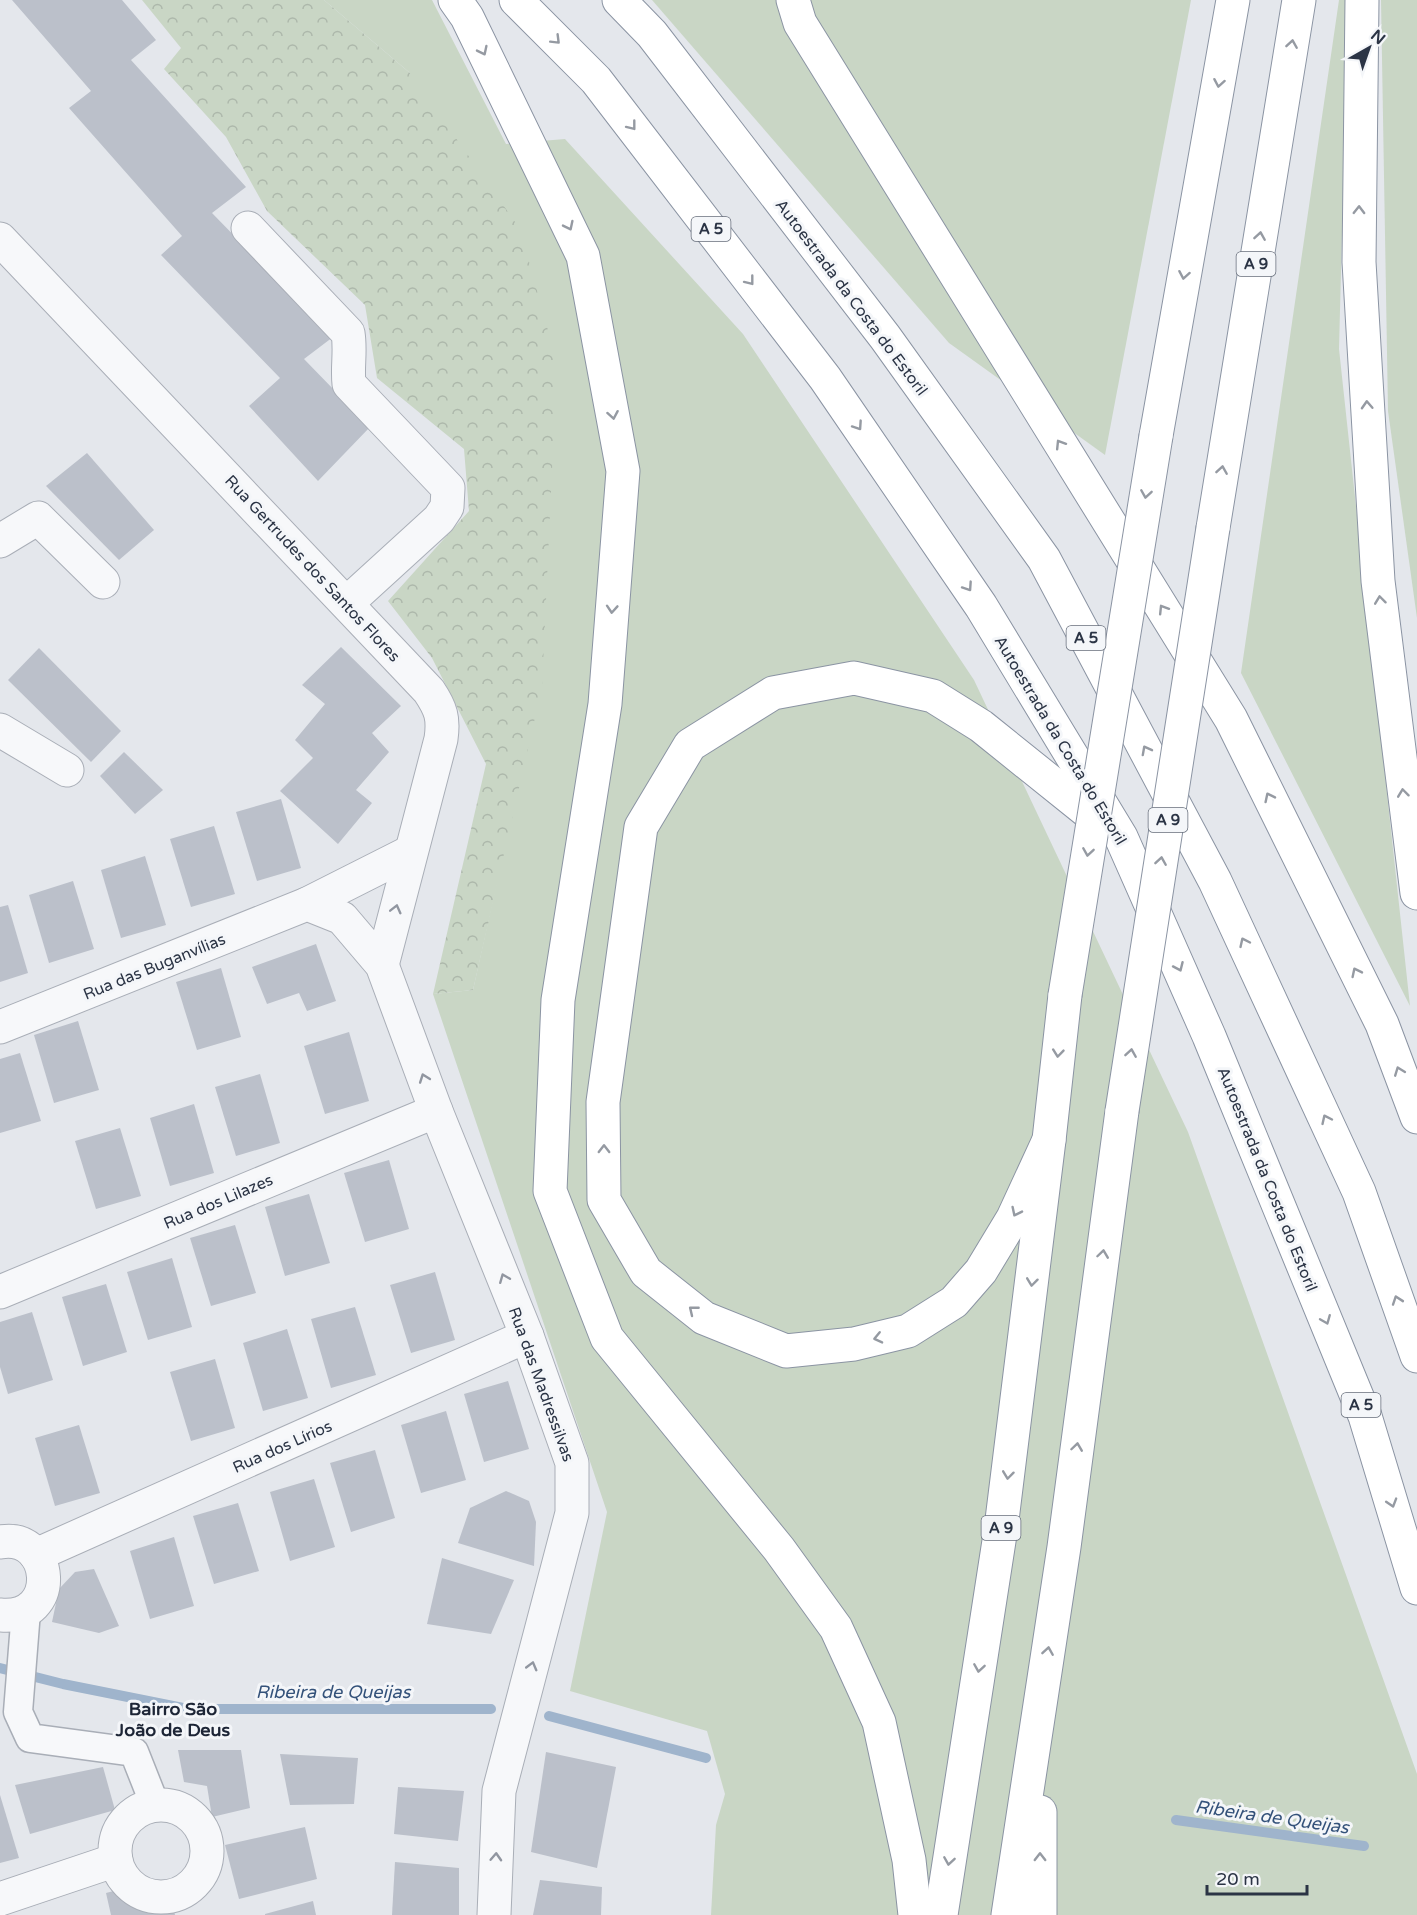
<svg xmlns="http://www.w3.org/2000/svg" width="1417" height="1915" font-family="'Varela Round',sans-serif">
	<style>
		.green { fill: #c9d6c5 }
		.forest { fill: url(#forest-crowns) }
		.lines { fill: none; stroke-linecap: round; stroke-linejoin: round }
		.stream { stroke: #9fb4cc; stroke-width: 10 }
		.building { fill: #bbc0ca }
		.pedestrian-casing { stroke: #a9aeb7; stroke-width: 31 }
		.minor-casing { stroke: #a9aeb7; stroke-width: 35 }
		.motorway-casing { stroke: #8b94a3; stroke-width: 35 }
		.pedestrian { stroke: #f7f8fa; stroke-width: 28 }
		.minor { stroke: #f7f8fa; stroke-width: 33 }
		.motorway { stroke: #fff; stroke-width: 33 }
		.motorway-bridge-casing { stroke: #8b94a3; stroke-width: 35; stroke-linecap: butt }
		.motorway-bridge { stroke: #fff; stroke-width: 33 }
		.oneway { stroke: #959aa2 }
		.oneway2 { stroke: #9196a0 }
		.labels { text-anchor: middle; stroke-width: 6; stroke-linejoin: round; paint-order: stroke }
		.shield { fill: #f4f6f9; stroke: #676e7b; stroke-width: 1.5 }
		.shield-label { font-size: 15px; font-weight: bold; fill: #2b3445 }
		.street-label { font-size: 16px; fill: #2b3445; stroke: #f4f6f9 }
		.water-label { font-size: 18px; font-style: italic; fill: #34527a; stroke: #f4f6f9 }
		.neighbourhood-label { font-size: 18px; font-weight: bold; fill: #1d2536; stroke: #f4f6f9 }
	</style>
	<defs>
		<pattern id="forest-crowns" width="20" height="18" patternUnits="userSpaceOnUse" patternTransform="scale(1.5)"><rect width="20" height="18" fill="#c9d6c5"/><path d="M2 6a3 3 0 1 1 6 0M12 15a3 3 0 1 1 6 0" fill="none" stroke="#adb8ab"/></pattern>
	</defs>
	<rect width="100%" height="100%" fill="#e4e7ec"/>
	<g class="green">
		<path d="M324,0H432L506,144L565,139L743,334L974,680L1188,1132L1417,1774V1915H711L716,1825L725,1794L707,1731L570,1691L607,1512L433,994L473,990L542,678L410,73Z"/>
		<path d="M652,0H1191L1105,455L949,343Z"/>
		<path d="M1339,0H1348L1339,349L1410,1006L1241,673Z"/>
		<path d="M1381,0H1417V618L1388,411Z"/>
	</g>
	<path class="forest" d="M142,0H324L410,73L520,229L557,363L542,687L473,990L433,994L486,764L432,658L388,601L469,511L464,449L377,378L365,305L267,211L226,137L164,69L181,48Z"/>
	<g class="lines">
		<g class="stream">
			<path d="M0,1668L63,1684L188,1709H491"/>
			<path d="M549,1716L706,1758"/>
			<path d="M1176,1820L1364,1846"/>
		</g>
	</g>
	<g class="building">
		<path d="M12,0H122L156,40L131,60L246,187L212,213L333,337L304,359L370,427L318,481L249,406L280,378L161,255L182,236L69,108L91,91Z"/>
		<path d="M87,453L154,530L119,560L46,486Z"/>
		<path d="M341,647L401,706L372,733L389,752L356,790L372,803L338,844L280,791L313,758L295,740L325,704L302,685Z"/>
		<path d="M39,648L121,731L91,762L8,680Z"/>
		<path d="M124,752L163,790L135,814L100,776Z"/>
		<path d="M281,799L301,868L257,881L236,812Z"/>
		<path d="M214,826L235,894L191,907L170,839Z"/>
		<path d="M145,856L166,925L121,938L101,870Z"/>
		<path d="M73,881L94,949L49,963L29,895Z"/>
		<path d="M8,905L28,973L0,982V907Z"/>
		<path d="M316,944L336,1001L307,1011L299,993L267,1004L252,967Z"/>
		<path d="M221,968L241,1037L197,1050L176,982Z"/>
		<path d="M78,1021L99,1090L54,1103L34,1035Z"/>
		<path d="M349,1032L369,1101L325,1114L304,1046Z"/>
		<path d="M20,1053L41,1121L0,1133V1059Z"/>
		<path d="M260,1074L280,1143L236,1156L215,1087Z"/>
		<path d="M194,1104L214,1173L170,1186L150,1118Z"/>
		<path d="M120,1128L141,1196L96,1209L75,1141Z"/>
		<path d="M389,1160L409,1229L365,1242L344,1173Z"/>
		<path d="M309,1194L330,1263L285,1276L265,1207Z"/>
		<path d="M235,1225L256,1293L211,1306L190,1238Z"/>
		<path d="M172,1258L192,1327L148,1340L127,1272Z"/>
		<path d="M435,1272L455,1340L411,1353L390,1285Z"/>
		<path d="M106,1284L127,1352L83,1366L62,1297Z"/>
		<path d="M355,1307L376,1375L331,1388L311,1319Z"/>
		<path d="M32,1312L53,1380L8,1394L0,1367V1322Z"/>
		<path d="M287,1329L308,1398L263,1411L243,1343Z"/>
		<path d="M215,1359L235,1428L191,1441L170,1372Z"/>
		<path d="M508,1381L529,1449L484,1462L464,1394Z"/>
		<path d="M446,1411L466,1480L421,1493L401,1425Z"/>
		<path d="M79,1425L100,1493L55,1506L35,1438Z"/>
		<path d="M375,1450L395,1518L351,1532L330,1463Z"/>
		<path d="M314,1479L335,1547L290,1561L270,1492Z"/>
		<path d="M506,1491L529,1501L536,1522L534,1566L458,1543L470,1508Z"/>
		<path d="M238,1503L259,1571L214,1584L193,1516Z"/>
		<path d="M174,1537L194,1606L150,1619L130,1551Z"/>
		<path d="M442,1558L514,1580L491,1634L427,1624Z"/>
		<path d="M94,1569L119,1626L99,1633L52,1622L59,1589L75,1572Z"/>
		<path d="M178,1750H241L250,1808L212,1817L207,1786L184,1782Z"/>
		<path d="M546,1752L616,1767L597,1868L531,1852Z"/>
		<path d="M280,1754L358,1758L354,1804L290,1805Z"/>
		<path d="M103,1767L115,1810L30,1834L15,1785Z"/>
		<path d="M398,1787L464,1791L458,1841L394,1834Z"/>
		<path d="M0,1795L19,1858L0,1863Z"/>
		<path d="M305,1827L317,1879L239,1899L225,1845Z"/>
		<path d="M395,1862L459,1868V1915H392Z"/>
		<path d="M540,1880L602,1887L601,1915H533Z"/>
		<path d="M129,1887L130,1900L145,1895L150,1908L172,1902L175,1915H111L106,1893Z"/>
		<path d="M313,1901L316,1915H265V1914Z"/>
	</g>
	<g class="lines">
		<defs>
			<path id="pedestrian" d="M26,1611L18,1712L30,1738L134,1752L155,1805"/>
			<g id="minor">
				<path d="M248,228L348,333C351,352 347,366 349,384L448,488L447,507L439,519L347,603"/>
				<path d="M0,239L429,691C441,709 444,718 441,739L382,965"/>
				<path d="M0,541L38,518L103,582"/>
				<path d="M0,730L67,770"/>
				<path d="M307,904L410,852"/>
				<path d="M0,1027L307,904L342,918L382,965L436,1111L527,1336L572,1463V1513L499,1791L494,1915"/>
				<path d="M0,1292L436,1111"/>
				<path d="M0,1542C54,1532 62,1621 0,1615"/>
				<path d="M36,1555L527,1336"/>
				<circle cx="161" cy="1851" r="46"/>
				<path d="M0,1899L116,1860"/>
			</g>
			<g id="motorway">
				<path d="M455,0L467,17L583,256L623,471L605,704L558,1000L550,1191L607,1338L779,1549L836,1628L879,1722L909,1860L915,1915"/>
				<path d="M516,0L596,80L825,378L981,606L1121,837L1209,1036L1365,1416L1417,1588"/>
				<path d="M619,0L652,34L885,337L1044,559L1215,881L1359,1192L1417,1356"/>
				<path d="M793,0L800,23L1231,719L1382,1024L1417,1117"/>
				<path d="M1362,0L1359,262L1378,581L1417,893"/>
				<path d="M1156,436L1233,0"/>
				<path d="M1213,528L1299,0"/>
				<path d="M1049,1140L1013,1218L981,1271L954,1302L908,1331L854,1344L786,1351L704,1318L646,1272L604,1200L603,1102L641,827L690,745L773,693L854,678L933,696L981,726L1103,824"/>
				<path d="M1040,1812V1915"/>
				<path d="M941,1915L1001,1528L1049,1140L1065,995"/>
				<path d="M1008,1915L1064,1547L1122,1111"/>
			</g>
		</defs>
		<use href="#pedestrian" class="pedestrian-casing"/>
		<use href="#minor" class="minor-casing"/>
		<use href="#motorway" class="motorway-casing"/>
		<use href="#pedestrian" class="pedestrian"/>
		<use href="#minor" class="minor"/>
		<use href="#motorway" class="motorway"/>
		<defs>
			<g id="motorway-bridge">
				<path d="M1065,995L1156,436"/>
				<path d="M1122,1111L1213,528"/>
			</g>
		</defs>
		<use href="#motorway-bridge" class="motorway-bridge-casing"/>
		<use href="#motorway-bridge" class="motorway-bridge"/>
	</g>
	<defs><path id="oneway-chevron" d="M-2-3.5L2.5 0L-2 3.5" fill="none" stroke-width="1.6" stroke-linecap="round" stroke-linejoin="round" transform="scale(1.5)"/></defs>
	<g class="oneway">
		<use href="#oneway-chevron" transform="translate(556 40) rotate(45)"/>
		<use href="#oneway-chevron" transform="translate(1292 44) rotate(-81)"/>
		<use href="#oneway-chevron" transform="translate(483 51) rotate(64)"/>
		<use href="#oneway-chevron" transform="translate(1219 83) rotate(100)"/>
		<use href="#oneway-chevron" transform="translate(632 126) rotate(52)"/>
		<use href="#oneway-chevron" transform="translate(1359 210) rotate(-89)"/>
		<use href="#oneway-chevron" transform="translate(569 226) rotate(64)"/>
		<use href="#oneway-chevron" transform="translate(1260 236) rotate(-81)"/>
		<use href="#oneway-chevron" transform="translate(1184 275) rotate(100)"/>
		<use href="#oneway-chevron" transform="translate(750 281) rotate(52)"/>
		<use href="#oneway-chevron" transform="translate(1367 405) rotate(-93)"/>
		<use href="#oneway-chevron" transform="translate(613 415) rotate(80)"/>
		<use href="#oneway-chevron" transform="translate(858 426) rotate(56)"/>
		<use href="#oneway-chevron" transform="translate(1060 444) rotate(-122)"/>
		<use href="#oneway-chevron" transform="translate(1222 470) rotate(-81)"/>
		<use href="#oneway-chevron" transform="translate(1146 494) rotate(99)"/>
		<use href="#oneway-chevron" transform="translate(968 587) rotate(56)"/>
		<use href="#oneway-chevron" transform="translate(1380 600) rotate(-97)"/>
		<use href="#oneway-chevron" transform="translate(612 609) rotate(94)"/>
		<use href="#oneway-chevron" transform="translate(1163 609) rotate(-122)"/>
		<use href="#oneway-chevron" transform="translate(1146 750) rotate(-118)"/>
		<use href="#oneway-chevron" transform="translate(1403 793) rotate(-97)"/>
		<use href="#oneway-chevron" transform="translate(1269 797) rotate(-116)"/>
		<use href="#oneway-chevron" transform="translate(1088 852) rotate(99)"/>
		<use href="#oneway-chevron" transform="translate(1161 861) rotate(-81)"/>
		<use href="#oneway-chevron" transform="translate(1244 942) rotate(-115)"/>
		<use href="#oneway-chevron" transform="translate(1179 967) rotate(66)"/>
		<use href="#oneway-chevron" transform="translate(1356 972) rotate(-116)"/>
		<use href="#oneway-chevron" transform="translate(1058 1053) rotate(96)"/>
		<use href="#oneway-chevron" transform="translate(1131 1053) rotate(-81)"/>
		<use href="#oneway-chevron" transform="translate(1399 1071) rotate(-111)"/>
		<use href="#oneway-chevron" transform="translate(1326 1119) rotate(-115)"/>
		<use href="#oneway-chevron" transform="translate(604 1149) rotate(-90)"/>
		<use href="#oneway-chevron" transform="translate(1016 1212) rotate(116)"/>
		<use href="#oneway-chevron" transform="translate(1103 1254) rotate(-82)"/>
		<use href="#oneway-chevron" transform="translate(1032 1282) rotate(97)"/>
		<use href="#oneway-chevron" transform="translate(1397 1300) rotate(-109)"/>
		<use href="#oneway-chevron" transform="translate(693 1310) rotate(-141)"/>
		<use href="#oneway-chevron" transform="translate(1326 1320) rotate(68)"/>
		<use href="#oneway-chevron" transform="translate(878 1338) rotate(167)"/>
		<use href="#oneway-chevron" transform="translate(1077 1447) rotate(-82)"/>
		<use href="#oneway-chevron" transform="translate(1008 1475) rotate(97)"/>
		<use href="#oneway-chevron" transform="translate(1392 1503) rotate(73)"/>
		<use href="#oneway-chevron" transform="translate(1048 1651) rotate(-81)"/>
		<use href="#oneway-chevron" transform="translate(979 1668) rotate(99)"/>
		<use href="#oneway-chevron" transform="translate(1040 1857) rotate(-90)"/>
		<use href="#oneway-chevron" transform="translate(949 1861) rotate(99)"/>
	</g>
	<g class="oneway2">
		<use href="#oneway-chevron" transform="translate(396 909) rotate(-76)"/>
		<use href="#oneway-chevron" transform="translate(424 1078) rotate(-110)"/>
		<use href="#oneway-chevron" transform="translate(504 1278) rotate(-112)"/>
		<use href="#oneway-chevron" transform="translate(532 1666) rotate(-75)"/>
		<use href="#oneway-chevron" transform="translate(496 1857) rotate(-87)"/>
	</g>
	<g class="labels">
		<g class="shield">
			<rect x="691.5" y="217" width="39" height="24" rx="4.5"/>
			<rect x="1236.5" y="252" width="39" height="24" rx="4.5"/>
			<rect x="1066.5" y="626" width="39" height="24" rx="4.5"/>
			<rect x="1148.5" y="808" width="39" height="24" rx="4.5"/>
			<rect x="1341.5" y="1393" width="39" height="24" rx="4.5"/>
			<rect x="981.5" y="1516" width="39" height="24" rx="4.5"/>
		</g>
		<g class="shield-label">
			<text x="711" y="234">A 5</text>
			<text x="1256" y="269">A 9</text>
			<text x="1086" y="643">A 5</text>
			<text x="1168" y="825">A 9</text>
			<text x="1361" y="1410">A 5</text>
			<text x="1001" y="1533">A 9</text>
		</g>
		<g class="street-label">
			<text transform="translate(852 297) rotate(53)" y="6">Autoestrada da Costa do Estoril</text>
			<text transform="translate(313 568) rotate(47)" y="6">Rua Gertrudes dos Santos Flores</text>
			<text transform="translate(1061 740) rotate(59)" y="6">Autoestrada da Costa do Estoril</text>
			<text transform="translate(154 966) rotate(-22)" y="6">Rua das Buganvílias</text>
			<text transform="translate(1268 1179) rotate(68)" y="6">Autoestrada da Costa do Estoril</text>
			<text transform="translate(218 1201) rotate(-23)" y="6">Rua dos Lilazes</text>
			<text transform="translate(542 1384) rotate(70)" y="6">Rua das Madressilvas</text>
			<text transform="translate(282 1446) rotate(-24)" y="6">Rua dos Lírios</text>
		</g>
		<g class="water-label">
			<text x="333" y="1698">Ribeira de Queijas</text>
			<text transform="translate(1272 1817) rotate(8)" y="6">Ribeira de Queijas</text>
		</g>
		<g class="neighbourhood-label">
			<text x="173" y="1715">Bairro São<tspan x="173" dy="21">João de Deus</tspan></text>
		</g>
	</g>
	<g transform="translate(1369 48) rotate(40)" stroke="#f4f6f9" stroke-width="4.5" paint-order="stroke">
	<path d="M0-4.5L10 22L0 15L-10 22Z" fill="#2b3445"/>
	<text y="-9" font-size="16" font-weight="bold" text-anchor="middle" fill="#2b3445">N</text>
	</g>
	<path d="M1207 1885v9h100v-9" fill="none" stroke="#2b3445" stroke-width="3"/>
	<text x="1216" y="1885" font-size="18" fill="#2b3445" stroke="#f4f6f9" stroke-width="4.5" paint-order="stroke">20 m</text>
</svg>
